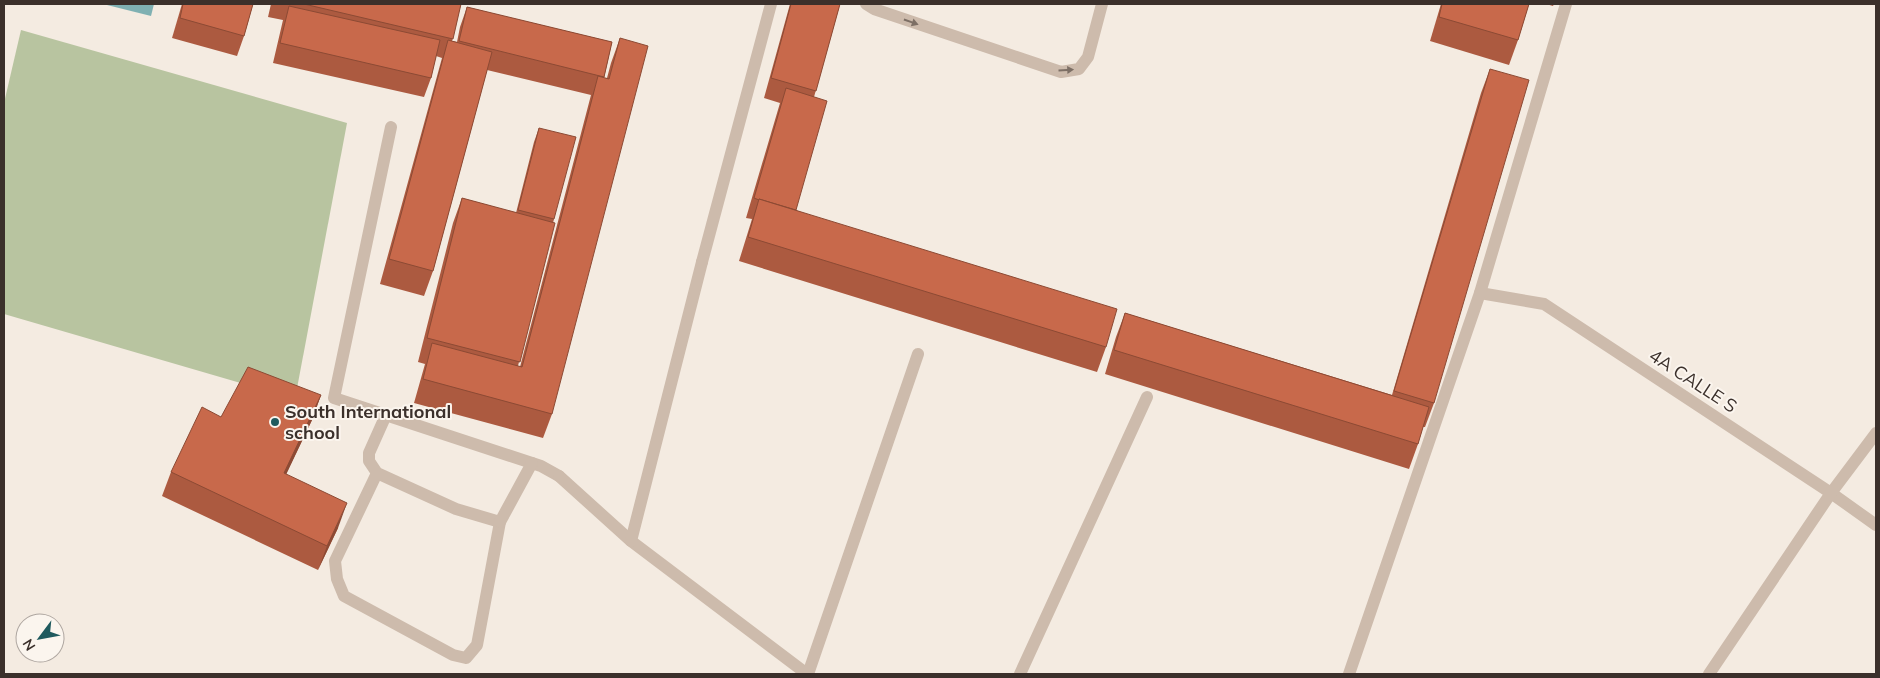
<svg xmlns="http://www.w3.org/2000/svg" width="1880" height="678" font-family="Mulish,sans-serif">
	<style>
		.green { fill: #b8c4a0 }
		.water { fill: #7fb0b2 }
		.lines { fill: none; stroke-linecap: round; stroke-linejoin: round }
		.lane { stroke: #cdbbac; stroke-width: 12 }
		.street { stroke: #cdbbac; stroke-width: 12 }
		.wall { fill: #ac5a40 }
		.shaded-wall { fill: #8c4a34 }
		.building { fill: #c8694b; stroke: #8c4a34 }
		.oneway { fill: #7d6f65 }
		.poi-dot { fill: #1f5a5e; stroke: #fbf5ee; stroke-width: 2 }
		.labels { text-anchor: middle; stroke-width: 4; stroke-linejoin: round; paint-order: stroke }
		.street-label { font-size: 18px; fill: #3b302b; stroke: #fbf5ee }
		.poi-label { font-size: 18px; font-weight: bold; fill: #3b302b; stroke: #fbf5ee; text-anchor: start }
	</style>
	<rect width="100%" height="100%" fill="#f4ebe1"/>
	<path class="green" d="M21,30L347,123L295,399L4,314V103Z"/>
	<path class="water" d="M103,4H154L151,16Z"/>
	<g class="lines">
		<g class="lane">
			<path d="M866,4L874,9L1061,72L1079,69L1088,57L1102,4"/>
			<path d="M391,127L334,398L541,466L559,476"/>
			<path d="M702,262L771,4"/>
			<path d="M377,473L335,561L337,579L344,596L453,655L466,658L477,645L500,522L456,509L377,473L369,461V453L386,415"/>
			<path d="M500,522L532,463"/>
		</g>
		<g class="street">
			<path d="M1480,293L1544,304L1831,493L1876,525"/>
			<path d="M559,476L631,541L807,674"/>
			<path d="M631,541L702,262"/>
			<path d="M808,674L918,354"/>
			<path d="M1020,674L1147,397"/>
			<path d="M1349,674L1480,293L1566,4"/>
			<path d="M1709,674L1831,493L1876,433"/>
		</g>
	</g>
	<g class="wall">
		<path d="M182,4H253L244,36L237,56L172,38Z"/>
		<path d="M271,4H461L452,41L457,42L460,27L467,7L612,42L604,78H607L611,63L620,38L552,414L543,438L414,403L425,364L418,362L453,223L462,198L516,213L534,142L539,128L554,219L518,366L520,367L591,95L487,70L433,271L424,296L380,284L442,58L436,56L431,78L424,97L273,63L283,20L268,17Z"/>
		<path d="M790,4H840L814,97L796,210L1106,347L1097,372L739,261L752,219L746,218L780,103L764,98Z"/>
		<path d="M1441,4H1529L1518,40L1509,65L1430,41Z"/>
		<path d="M1546,4H1554L1553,6Z"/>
		<path d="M1490,69L1434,403L1425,427H1423L1418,444L1409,469L1105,374L1116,337L1125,313L1392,395L1481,93Z"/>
		<path d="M321,395L312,420L286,474L338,528L318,570L162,496L171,472L221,417Z"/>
	</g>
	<g class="shaded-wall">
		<path d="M321,395L312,420L275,498L284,473Z"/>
		<path d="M347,503L338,528L318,570L327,546Z"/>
	</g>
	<g class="building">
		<path d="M183,4H253L244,36L180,18Z"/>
		<path d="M304,4H461L453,39Z"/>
		<path d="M791,4H840L816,91L771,78Z"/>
		<path d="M1442,4H1529L1518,40L1439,17Z"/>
		<path d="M289,6L440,40L431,78L280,43Z"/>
		<path d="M467,7L612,42L604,77L459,41Z"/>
		<path d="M620,38L648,46L552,414L423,379L432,343L522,367L598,76L609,79Z"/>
		<path d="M448,40L492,52L433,271L389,259Z"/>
		<path d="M1490,69L1529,80L1434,403L1394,391Z"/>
		<path d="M786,88L827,101L796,210L759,199V200L754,198Z"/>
		<path d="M539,128L576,137L554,219L518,210Z"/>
		<path d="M462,198L555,223L520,362L427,338Z"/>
		<path d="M759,199L1117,309L1106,347L748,237Z"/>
		<path d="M1125,313L1429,407L1418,444L1114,350Z"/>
		<path d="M248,367L321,395L284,473L347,503L327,546L171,472L202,407L221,417Z"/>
	</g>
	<defs><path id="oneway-solid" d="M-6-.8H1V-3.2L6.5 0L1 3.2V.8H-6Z" transform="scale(1.25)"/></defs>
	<g class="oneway">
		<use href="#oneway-solid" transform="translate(911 22) rotate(19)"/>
		<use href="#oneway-solid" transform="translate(1066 70) rotate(-3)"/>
	</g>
	<circle class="poi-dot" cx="275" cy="422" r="5"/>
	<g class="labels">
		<g class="street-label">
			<text transform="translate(1693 381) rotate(33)" y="6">4A CALLE S</text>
		</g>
		<g class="poi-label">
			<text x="285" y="418">South International<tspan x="285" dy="21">school</tspan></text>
		</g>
	</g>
	<rect width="1880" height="678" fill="none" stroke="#3b302b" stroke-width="10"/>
	<g transform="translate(40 638) rotate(238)"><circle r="24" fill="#fbf5ee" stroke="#aea6a0"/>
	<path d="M0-4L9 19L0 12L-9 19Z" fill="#1f5a5e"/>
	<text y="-8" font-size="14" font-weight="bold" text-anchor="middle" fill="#3b302b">N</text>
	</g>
</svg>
